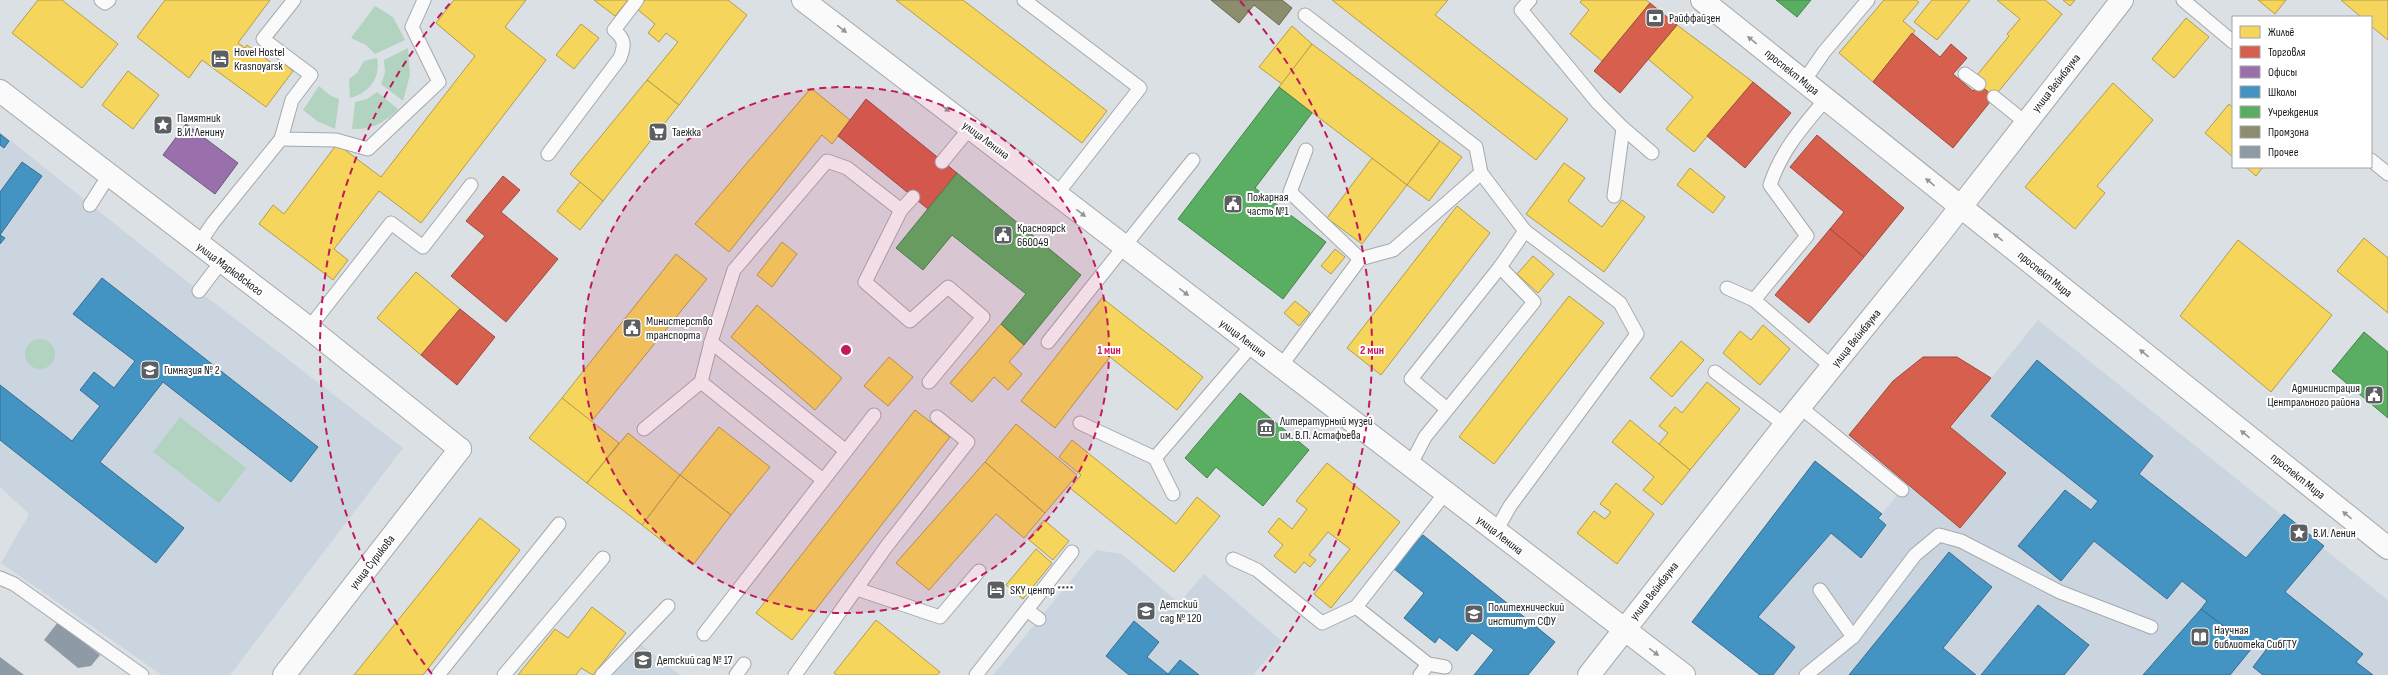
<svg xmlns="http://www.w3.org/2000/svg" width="2388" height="675" font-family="'Sofia Sans Condensed',sans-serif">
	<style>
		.built { fill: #cbd5df }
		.green { fill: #b2d3c0 }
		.homes { fill: #f6d55c; stroke: #b39d49 }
		.shops { fill: #d6604d; stroke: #9c4b3e }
		.offices { fill: #9970ab; stroke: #725680 }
		.schools { fill: #4393c3; stroke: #366e91 }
		.public { fill: #5aae61; stroke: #46814c }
		.industry { fill: #8c8c6e; stroke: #696a55 }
		.building { fill: #8e9ba7 }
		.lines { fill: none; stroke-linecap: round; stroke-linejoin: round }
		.service-casing { stroke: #a5a8ac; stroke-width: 15 }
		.minor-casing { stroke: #a5a8ac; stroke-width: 24 }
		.primary-casing { stroke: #a5a8ac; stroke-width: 24 }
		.trunk-casing { stroke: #a5a8ac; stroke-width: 24 }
		.service { stroke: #fafafb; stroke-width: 13 }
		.minor { stroke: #fafafb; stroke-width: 22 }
		.primary { stroke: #fafafb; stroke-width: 22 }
		.trunk { stroke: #fafafb; stroke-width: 22 }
		.oneway { fill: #939597 }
		.ring { fill: none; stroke: #c2185b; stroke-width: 2; stroke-dasharray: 7 5 }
		.labels { text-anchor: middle; stroke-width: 4; stroke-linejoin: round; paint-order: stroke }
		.poi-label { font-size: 12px; fill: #16191c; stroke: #fff; text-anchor: start }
		.street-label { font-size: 12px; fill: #16191c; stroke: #fff }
		.centre { fill: #c2185b; stroke: #fff; stroke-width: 2 }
		.ring-label { font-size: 12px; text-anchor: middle; font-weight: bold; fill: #c2185b; stroke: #fff; stroke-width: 4; stroke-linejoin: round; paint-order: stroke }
	</style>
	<rect width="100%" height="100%" fill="#dbe0e4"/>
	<g class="built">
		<path d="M0,132L199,291L403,448L230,675H162L1,563L29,514L0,487Z"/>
		<path d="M2038,320L2388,600V675H1760L1692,622L1815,461L1882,514Z"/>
		<path d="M1096,550L1122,554L1179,603L1204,574L1282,641L1253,675H993Z"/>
		<path d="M640,644L680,675H613Z"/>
	</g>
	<g class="green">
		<path d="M375,6L393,17L405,40L375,54L366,45L351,38Z"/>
		<path d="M408,48L410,75L403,101L381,84L385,73L384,60Z"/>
		<path d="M377,58C381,78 369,93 350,98L349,79L357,73L364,61Z"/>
		<path d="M319,86L331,96L339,99L335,129L317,121L303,110Z"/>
		<path d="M377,92L398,109C385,123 371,130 352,129L355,102L367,99Z"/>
		<circle cx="40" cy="354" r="15"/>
		<path d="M180,417L246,468L219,503L153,452Z"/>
	</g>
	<g class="homes">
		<path d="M38,0H62L118,44L82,88L12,33Z"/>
		<path d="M165,0H270L238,43L245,48L247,45L276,66L280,60L293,71L266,107L202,60L189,78L137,37Z"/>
		<path d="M454,0H526L505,27L546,60L421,223L379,191L334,249L348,260L333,280L259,224L273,205L284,214L337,144L381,177L475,56L436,23Z"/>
		<path d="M594,0H628L615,16Z"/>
		<path d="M645,0H728L747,15L679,105L647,80L678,42L666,33L659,42L648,33L655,24L637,9Z"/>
		<path d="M896,0H963L1107,111L1082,143Z"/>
		<path d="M1332,0H1448L1435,15L1568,119L1536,160Z"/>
		<path d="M1582,0H1646L1650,3L1602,61L1570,34L1589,10L1580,2Z"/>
		<path d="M1884,0H1916L1919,2L1903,21L1915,31L1873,82L1839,53Z"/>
		<path d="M1932,0H1970L1937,40L1914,22Z"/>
		<path d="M1997,0H2045L2062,14L1994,97L1973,80L2009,36L2007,34L2020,19Z"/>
		<path d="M2063,0H2075L2070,6Z"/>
		<path d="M2258,0H2286L2275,14Z"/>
		<path d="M2341,0H2388V40L2371,26V17H2361Z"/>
		<path d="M2186,18L2209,37L2174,78L2152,59Z"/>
		<path d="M581,24L599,38L574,69L556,55Z"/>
		<path d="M1677,25L1753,82L1694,152L1666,129L1693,97L1648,59Z"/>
		<path d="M1292,26L1312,44L1282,84L1259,67Z"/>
		<path d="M1312,44L1440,141L1407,185L1279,87Z"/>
		<path d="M128,71L159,95L133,129L102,105Z"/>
		<path d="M647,80L679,105L603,201L570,174Z"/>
		<path d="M2113,83L2153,120L2097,186L2105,193L2075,229L2025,187Z"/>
		<path d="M811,88L850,120L832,144L822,135L729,252L695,224Z"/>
		<path d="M2229,104L2233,108V157L2205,133Z"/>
		<path d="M1440,141L1462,157L1429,201L1407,185Z"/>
		<path d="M1372,158L1407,185L1362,244L1327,218Z"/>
		<path d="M1564,163L1585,178L1568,201L1602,227L1622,200L1645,217L1604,272L1526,214Z"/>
		<path d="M2246,167H2263L2256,176Z"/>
		<path d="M1690,168L1725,197L1713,213L1677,185Z"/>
		<path d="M580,182L603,201L580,230L557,211Z"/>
		<path d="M1457,206L1490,233L1381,375L1347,348Z"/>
		<path d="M2364,238L2388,258V313L2337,271Z"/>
		<path d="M2238,240L2332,315L2271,392L2180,316Z"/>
		<path d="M782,242L797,254L772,287L757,275Z"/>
		<path d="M1335,249L1345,257L1331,274L1321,266Z"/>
		<path d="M676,254L707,279L591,422L562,398Z"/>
		<path d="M1533,256L1554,274L1538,293L1517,274Z"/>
		<path d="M416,272L460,309L421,355L377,318Z"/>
		<path d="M1569,296L1604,323L1494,464L1459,437Z"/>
		<path d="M1102,298L1203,377L1177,410L1110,357L1055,428L1021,401Z"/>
		<path d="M1295,301L1310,313L1299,326L1284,313Z"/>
		<path d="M757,305L842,378L815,410L731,337Z"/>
		<path d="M1001,324L1024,345L1009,362L1022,374L1008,390L994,377L972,402L950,383Z"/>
		<path d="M1763,325L1790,349L1760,385L1723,353L1740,331L1751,340Z"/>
		<path d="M1681,341L1704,360L1672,397L1650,378Z"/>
		<path d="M889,357L913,377L888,406L864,386Z"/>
		<path d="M1707,382L1740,409L1690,470L1659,444L1668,433L1659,426L1675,407L1682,413Z"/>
		<path d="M562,398L619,443L587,483L529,438Z"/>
		<path d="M915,410L950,437L792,640L756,613Z"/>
		<path d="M1630,420L1690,470L1662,505L1643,490L1654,477L1612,442Z"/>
		<path d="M1016,424L1077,475L1045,513L985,462Z"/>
		<path d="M719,427L770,467L731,515L680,475Z"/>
		<path d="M628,433L680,475L642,525L587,483Z"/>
		<path d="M1072,440L1176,524L1197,497L1220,516L1174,572L1070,488L1081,475L1059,457Z"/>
		<path d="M985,462L1045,513L1024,538L996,514L929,590L896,563Z"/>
		<path d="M1327,463L1400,522L1331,608L1314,594L1350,549L1328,532L1309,555L1316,560L1310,567L1304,562L1295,573L1274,556L1283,545L1268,532L1279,518L1292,529L1307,509L1296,501Z"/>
		<path d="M680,475L731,515L693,565L642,525Z"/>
		<path d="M1616,483L1654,514L1617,564L1577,533L1594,511L1605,519L1611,512L1600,504Z"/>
		<path d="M480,518L520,550L423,675H354Z"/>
		<path d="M1044,520L1069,541L1053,560L1028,539Z"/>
		<path d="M1036,549L1052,563L1023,599L1006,585Z"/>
		<path d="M592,607L626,633L593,675L581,668L576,675H518L555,629L568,638Z"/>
		<path d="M876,620L940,672L937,675H837L834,673Z"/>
	</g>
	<g class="shops">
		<path d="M1650,3L1677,25L1620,93L1594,71Z"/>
		<path d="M1912,33L1940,57L1951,44L1967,58L1953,74L1973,91L1979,84L1994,97L1953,148L1873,82Z"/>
		<path d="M1753,82L1791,113L1745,168L1707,136Z"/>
		<path d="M866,99L957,173L928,209L838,136Z"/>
		<path d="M1817,135L1904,208L1864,257L1830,229L1844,212L1790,167Z"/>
		<path d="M503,176L520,190L501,212L558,259L506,322L451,276L485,236L466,221Z"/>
		<path d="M1830,229L1864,257L1809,323L1775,295Z"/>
		<path d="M460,309L495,337L457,385L421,355Z"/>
		<path d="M1923,357H1957L1991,378L1950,427L2006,473L1960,528L1849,435L1893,381Z"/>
	</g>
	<path class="offices" d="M186,124L238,163L215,194L163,155Z"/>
	<g class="schools">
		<path d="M0,134L9,141L4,148L0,145Z"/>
		<path d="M22,162L42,176L0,235L5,238L0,244V192Z"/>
		<path d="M102,278L318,447L291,482L163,382L100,462L184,528L156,563L0,440V385L72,441L100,406L80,390L94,372L114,388L135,361L73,314Z"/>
		<path d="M2037,360L2153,456L2139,474L2246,558L2284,514L2324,546L2285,592L2363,654L2356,662L2373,675H2263L2253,667L2266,650L2256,642L2252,648L2201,609L2207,601L2182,581L2167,599L2094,541L2061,581L2018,546L2065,490L2091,510L2098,501L1991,416Z"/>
		<path d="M1815,461L1882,514L1878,518L1886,525L1861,558L1831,533L1758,617L1795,647L1773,675H1760L1692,622Z"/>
		<path d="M1423,535L1555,642L1528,675H1474L1494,650L1472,633L1457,651L1439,637L1435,643L1404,618L1424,593L1393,568Z"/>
		<path d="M1949,552L1992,587L1943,648L1976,675H1849Z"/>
		<path d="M2038,605L2089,645L2064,675H1981Z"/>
		<path d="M2201,609L2252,648L2230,675H2143Z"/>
		<path d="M1134,621L1159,642L1147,657L1168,674L1180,660L1199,675H1129L1106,656Z"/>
	</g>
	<g class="public">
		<path d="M1776,0H1811L1797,17Z"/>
		<path d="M1279,87L1312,113L1255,188L1326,242L1283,299L1178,219Z"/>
		<path d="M957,173L1081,275L1024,345L1001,324L1026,294L952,235L923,270L896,248Z"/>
		<path d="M2364,332L2388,352V418L2332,371Z"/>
		<path d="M1240,393L1309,450L1263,506L1216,467L1207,478L1185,458Z"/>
	</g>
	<path class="industry" d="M1211,0H1282L1292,8L1279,25L1254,5L1239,23Z"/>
	<g class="building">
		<path d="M58,622L100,655L91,666L78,668L44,640Z"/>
		<path d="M0,657L24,675H0Z"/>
	</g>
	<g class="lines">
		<defs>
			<g id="service">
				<path d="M101,0L105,3L109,0"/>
				<path d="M294,0L263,39L311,75L292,100L281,139L336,140L368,149L439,82L412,27L424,0"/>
				<path d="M1024,0L1140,88L1057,194"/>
				<path d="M1530,0L1521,10L1598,103L1623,128L1614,196"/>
				<path d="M2183,0L2233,42"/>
				<path d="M1305,15L1476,147L1481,173"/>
				<path d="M1965,74L1979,84"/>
				<path d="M1804,81L1824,52L1868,0"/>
				<path d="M1994,97L2025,122"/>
				<path d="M1623,128L1652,153"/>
				<path d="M1306,150L1290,192L1360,259"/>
				<path d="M548,154L620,58C625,45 625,39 614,30L637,0"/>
				<path d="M2371,160L2388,174"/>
				<path d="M942,162L970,128"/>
				<path d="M90,205L109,175"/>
				<path d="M901,210L913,197"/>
				<path d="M198,245L213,223L281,139"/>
				<path d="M1727,288L1754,300L1832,367"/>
				<path d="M199,291L221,262"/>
				<path d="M1754,300L1807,236L1770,185C1781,151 1803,126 1826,99"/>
				<path d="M309,328L391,223L423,247L471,185"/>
				<path d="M711,342L734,270L827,161L847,168L901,210L865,282L910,321L948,287L983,317L929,382"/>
				<path d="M1048,342L1193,160"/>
				<path d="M1281,366L1360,259L1393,250L1481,173L1525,231L1500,267"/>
				<path d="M1715,372L1785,425"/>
				<path d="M701,382L823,480"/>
				<path d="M1800,407L1902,490"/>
				<path d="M1080,423L1155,458L1252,345"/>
				<path d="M644,429L701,382L711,342L846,451L704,634"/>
				<path d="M846,451L874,415"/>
				<path d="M1155,458L1173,494"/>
				<path d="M1410,466L1425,437L1534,302L1500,267L1411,379L1447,409"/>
				<path d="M1496,531L1510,506L1637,334L1620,303L1525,231"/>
				<path d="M1233,559L1257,570L1322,623L1356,607"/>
				<path d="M0,578L14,584L142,675"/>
				<path d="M857,589L940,617L979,571"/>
				<path d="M1820,590L1853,637"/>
				<path d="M1027,610L1039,619"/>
				<path d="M1445,667L1428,664L1356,607L1446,492"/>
				<path d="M438,675L559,524"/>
				<path d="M504,675L603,558"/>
				<path d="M602,675L668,606"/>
				<path d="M736,675L744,664"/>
				<path d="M795,675L886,547L968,442L937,417"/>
				<path d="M976,675L1072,552"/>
				<path d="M1420,675L1428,664"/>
				<path d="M1806,675L1853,637L1915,555L1939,535L1961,541L2060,592L2151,627"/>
			</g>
			<path id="minor" d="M0,91L309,328L460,449"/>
			<g id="primary">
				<path d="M803,0L1684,675"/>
				<path d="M1702,0L2388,548"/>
				<path d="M284,675L460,449"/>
			</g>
			<path id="trunk" d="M1589,675L1785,425L1938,236L2122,0"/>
		</defs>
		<use href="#service" class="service-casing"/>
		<use href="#minor" class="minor-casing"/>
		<use href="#primary" class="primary-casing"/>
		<use href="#trunk" class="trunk-casing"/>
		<use href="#service" class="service"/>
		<use href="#minor" class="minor"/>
		<use href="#primary" class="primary"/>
		<use href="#trunk" class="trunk"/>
	</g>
	<defs><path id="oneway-solid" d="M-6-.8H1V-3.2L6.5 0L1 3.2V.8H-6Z"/></defs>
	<g class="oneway">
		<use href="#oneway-solid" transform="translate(842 29) rotate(37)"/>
		<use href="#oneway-solid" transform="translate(1752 40) rotate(-141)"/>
		<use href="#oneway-solid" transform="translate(945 108) rotate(37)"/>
		<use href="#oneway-solid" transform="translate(1930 182) rotate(-141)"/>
		<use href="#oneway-solid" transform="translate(1081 213) rotate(38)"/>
		<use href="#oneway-solid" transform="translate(1998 237) rotate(-141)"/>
		<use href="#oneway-solid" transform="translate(1184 292) rotate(38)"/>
		<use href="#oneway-solid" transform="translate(2144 353) rotate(-141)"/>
		<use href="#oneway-solid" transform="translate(2245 434) rotate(-141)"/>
		<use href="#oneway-solid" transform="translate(2347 515) rotate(-141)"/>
		<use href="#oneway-solid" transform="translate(1654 652) rotate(37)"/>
	</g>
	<circle cx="846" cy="350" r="263" fill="#c2185b" fill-opacity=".12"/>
	<g class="ring">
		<circle cx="846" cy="350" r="263"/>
		<path d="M432 674A526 526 0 0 1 452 1M1240 1A526 526 0 0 1 1260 674"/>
	</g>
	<defs>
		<symbol id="bank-square" viewBox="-11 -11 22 22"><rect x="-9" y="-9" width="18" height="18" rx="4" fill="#5b5f62" stroke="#fff"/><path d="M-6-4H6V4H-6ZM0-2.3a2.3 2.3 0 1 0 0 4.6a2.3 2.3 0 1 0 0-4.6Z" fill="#fff"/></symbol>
		<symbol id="hotel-square" viewBox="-11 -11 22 22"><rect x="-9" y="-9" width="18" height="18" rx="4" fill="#5b5f62" stroke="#fff"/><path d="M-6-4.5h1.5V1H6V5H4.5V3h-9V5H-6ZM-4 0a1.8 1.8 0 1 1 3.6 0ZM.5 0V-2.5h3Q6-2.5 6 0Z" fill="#fff"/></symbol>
		<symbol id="sight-square" viewBox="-11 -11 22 22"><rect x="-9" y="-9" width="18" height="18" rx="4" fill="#5b5f62" stroke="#fff"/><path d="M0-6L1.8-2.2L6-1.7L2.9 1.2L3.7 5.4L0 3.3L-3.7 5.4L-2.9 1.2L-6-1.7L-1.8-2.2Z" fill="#fff"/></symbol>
		<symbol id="supermarket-square" viewBox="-11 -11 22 22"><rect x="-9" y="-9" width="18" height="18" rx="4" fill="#5b5f62" stroke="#fff"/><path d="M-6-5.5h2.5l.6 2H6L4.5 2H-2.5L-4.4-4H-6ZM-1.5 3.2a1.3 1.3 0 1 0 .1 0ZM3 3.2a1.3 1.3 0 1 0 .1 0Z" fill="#fff"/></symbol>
		<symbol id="civic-square" viewBox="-11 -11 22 22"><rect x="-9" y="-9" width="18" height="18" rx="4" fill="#5b5f62" stroke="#fff"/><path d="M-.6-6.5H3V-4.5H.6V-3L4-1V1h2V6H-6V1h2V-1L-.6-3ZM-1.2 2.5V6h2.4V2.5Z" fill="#fff"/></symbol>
		<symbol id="school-square" viewBox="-11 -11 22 22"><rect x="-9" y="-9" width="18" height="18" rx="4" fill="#5b5f62" stroke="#fff"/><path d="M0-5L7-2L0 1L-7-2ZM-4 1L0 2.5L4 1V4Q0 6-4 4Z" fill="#fff"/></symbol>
		<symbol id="museum-square" viewBox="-11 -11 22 22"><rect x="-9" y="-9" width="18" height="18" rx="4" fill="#5b5f62" stroke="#fff"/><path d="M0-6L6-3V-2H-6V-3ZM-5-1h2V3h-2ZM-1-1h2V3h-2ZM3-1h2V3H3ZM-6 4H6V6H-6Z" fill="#fff"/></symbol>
		<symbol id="university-square" viewBox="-11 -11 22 22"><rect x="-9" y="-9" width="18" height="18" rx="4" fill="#5b5f62" stroke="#fff"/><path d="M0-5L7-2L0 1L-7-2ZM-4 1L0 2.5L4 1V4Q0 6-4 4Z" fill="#fff"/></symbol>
		<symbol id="library-square" viewBox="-11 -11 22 22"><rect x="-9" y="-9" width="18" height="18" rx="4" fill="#5b5f62" stroke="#fff"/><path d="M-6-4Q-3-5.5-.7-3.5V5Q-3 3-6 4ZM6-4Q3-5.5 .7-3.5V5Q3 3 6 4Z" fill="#fff"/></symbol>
	</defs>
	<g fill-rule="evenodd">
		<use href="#bank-square" x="1644" y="7" width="22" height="22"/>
		<use href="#hotel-square" x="209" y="48" width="22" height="22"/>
		<use href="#sight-square" x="152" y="114" width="22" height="22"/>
		<use href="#supermarket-square" x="647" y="121" width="22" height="22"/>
		<use href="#civic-square" x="1222" y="193" width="22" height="22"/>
		<use href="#civic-square" x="992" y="224" width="22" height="22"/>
		<use href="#civic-square" x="621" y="317" width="22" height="22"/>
		<use href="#school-square" x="139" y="359" width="22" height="22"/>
		<use href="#civic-square" x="2363" y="384" width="22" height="22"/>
		<use href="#museum-square" x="1255" y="417" width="22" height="22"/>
		<use href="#sight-square" x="2288" y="522" width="22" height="22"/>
		<use href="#hotel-square" x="985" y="579" width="22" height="22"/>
		<use href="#school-square" x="1135" y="600" width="22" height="22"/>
		<use href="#university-square" x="1463" y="603" width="22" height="22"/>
		<use href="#library-square" x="2189" y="626" width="22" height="22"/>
		<use href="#school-square" x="632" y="649" width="22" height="22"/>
	</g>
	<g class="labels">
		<g class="poi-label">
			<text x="1669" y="22">Райффайзен</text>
			<text x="234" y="56">Hovel Hostel<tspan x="234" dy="14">Krasnoyarsk</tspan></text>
			<text x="177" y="122">Памятник<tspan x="177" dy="14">В.И. Ленину</tspan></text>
			<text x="672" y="136">Таежка</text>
			<text x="1247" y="201">Пожарная<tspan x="1247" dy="14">часть №1</tspan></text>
			<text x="1017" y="232">Красноярск<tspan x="1017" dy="14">660049</tspan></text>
			<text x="646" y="325">Министерство<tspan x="646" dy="14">транспорта</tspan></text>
			<text x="164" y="374">Гимназия № 2</text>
			<text x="2360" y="392" text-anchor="end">Администрация<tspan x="2360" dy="14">Центрального района</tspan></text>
			<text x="1280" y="425">Литературный музей<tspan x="1280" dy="14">им. В.П. Астафьева</tspan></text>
			<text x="2313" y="537">В.И. Ленин</text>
			<text x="1010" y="594">SKY центр ****</text>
			<text x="1160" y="608">Детский<tspan x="1160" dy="14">сад № 120</tspan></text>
			<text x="1488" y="611">Политехнический<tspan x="1488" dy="14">институт СФУ</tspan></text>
			<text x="2214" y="634">Научная<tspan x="2214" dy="14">библиотека СибГТУ</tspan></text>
			<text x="657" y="664">Детский сад № 17</text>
		</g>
		<g class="street-label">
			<text transform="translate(1792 72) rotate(39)" y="4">проспект Мира</text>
			<text transform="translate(2056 83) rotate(-52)" y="4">улица Вейнбаума</text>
			<text transform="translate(986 140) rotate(37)" y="4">улица Ленина</text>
			<text transform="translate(230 269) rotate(37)" y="4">улица Марковского</text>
			<text transform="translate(2045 274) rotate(39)" y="4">проспект Мира</text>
			<text transform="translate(1243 338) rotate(37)" y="4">улица Ленина</text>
			<text transform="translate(1856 338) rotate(-51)" y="4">улица Вейнбаума</text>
			<text transform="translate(2298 476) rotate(39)" y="4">проспект Мира</text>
			<text transform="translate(1500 535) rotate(38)" y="4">улица Ленина</text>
			<text transform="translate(372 562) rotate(-52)" y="4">улица Сурикова</text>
			<text transform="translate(1654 591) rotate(-52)" y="4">улица Вейнбаума</text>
		</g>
	</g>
	<circle cx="846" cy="350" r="6" class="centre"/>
	<g class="ring-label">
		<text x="1109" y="354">1 мин</text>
		<text x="1372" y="354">2 мин</text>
	</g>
	<rect x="2232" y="16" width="140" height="152" fill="#ffffff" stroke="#a2a3a4"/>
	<rect x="2240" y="26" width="20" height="12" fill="#f6d55c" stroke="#a2a3a4"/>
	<text x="2268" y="36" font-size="12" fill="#16191c">Жильё</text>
	<rect x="2240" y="46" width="20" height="12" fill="#d6604d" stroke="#a2a3a4"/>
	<text x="2268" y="56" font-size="12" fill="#16191c">Торговля</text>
	<rect x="2240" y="66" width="20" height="12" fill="#9970ab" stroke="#a2a3a4"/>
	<text x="2268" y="76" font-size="12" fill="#16191c">Офисы</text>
	<rect x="2240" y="86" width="20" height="12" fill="#4393c3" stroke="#a2a3a4"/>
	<text x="2268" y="96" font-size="12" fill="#16191c">Школы</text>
	<rect x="2240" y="106" width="20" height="12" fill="#5aae61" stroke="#a2a3a4"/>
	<text x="2268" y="116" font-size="12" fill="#16191c">Учреждения</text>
	<rect x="2240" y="126" width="20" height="12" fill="#8c8c6e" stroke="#a2a3a4"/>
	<text x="2268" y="136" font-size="12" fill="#16191c">Промзона</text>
	<rect x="2240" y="146" width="20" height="12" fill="#8e9ba7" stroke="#a2a3a4"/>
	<text x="2268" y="156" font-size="12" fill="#16191c">Прочее</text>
</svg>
